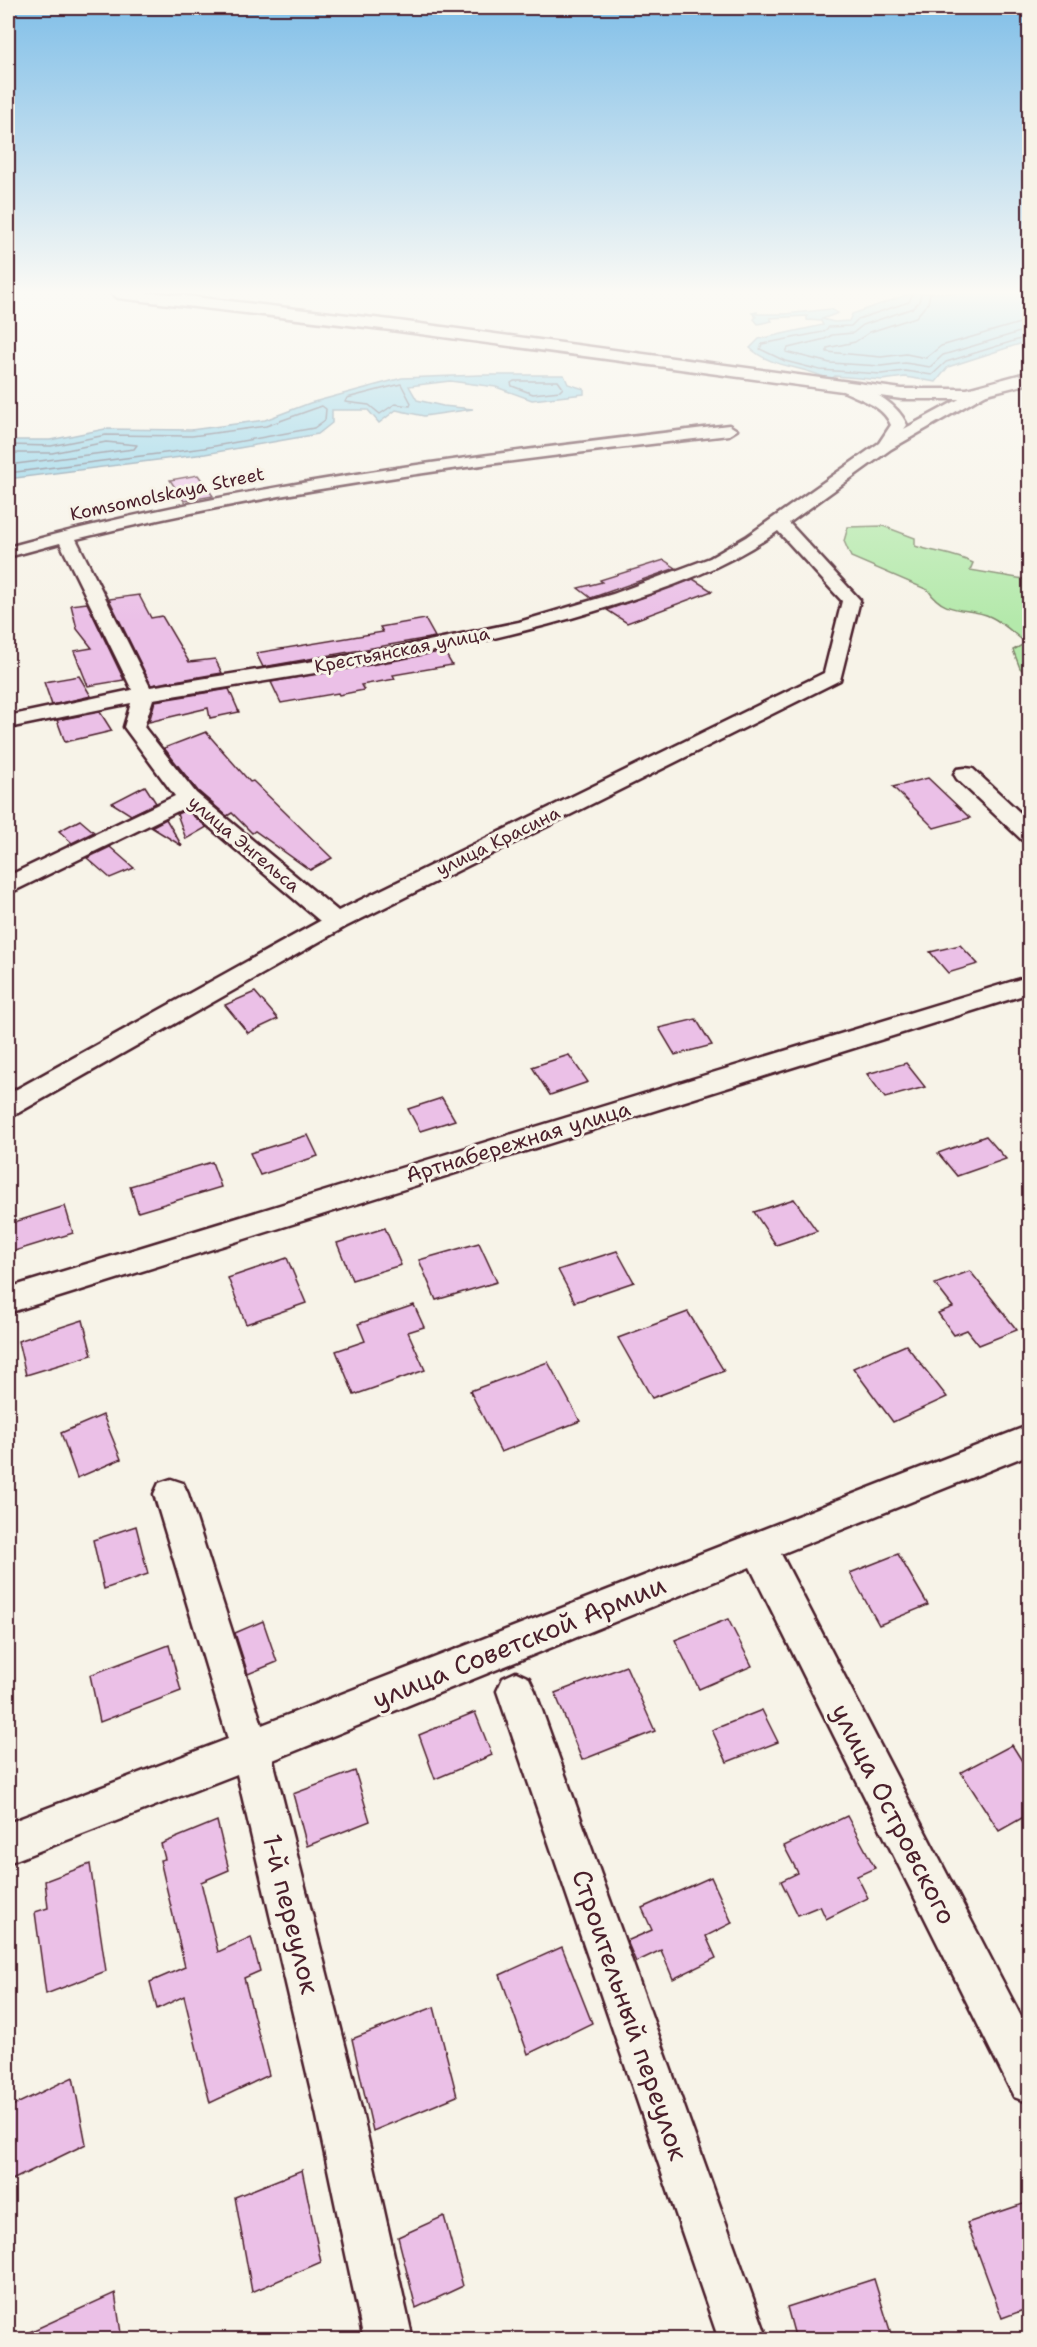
<svg xmlns="http://www.w3.org/2000/svg" width="1037" height="2347" font-family="'Shantell Sans',sans-serif">
	<style>
		.green { fill: #b4e9ab; stroke: #7f846b; stroke-width: 1.5 }
		.water { fill: #87cfe8; stroke: #6f899c; stroke-width: 1.5 }
		.lines { fill: none; stroke-linecap: round; stroke-linejoin: round }
		.shore { stroke: #626577; stroke-width: 1.5 }
		.building { fill: #ebc0e7; stroke: #4a1f2b; stroke-width: 1.5 }
		.minor-casing { stroke: #4a1f2b; stroke-width: 5 }
		.major-casing { stroke: #4a1f2b; stroke-width: 5 }
		.minor { fill: #f7f3e8; fill-rule: evenodd }
		.major { fill: #f7f3e8; fill-rule: evenodd }
		.labels { text-anchor: middle; stroke-width: 6; stroke-linejoin: round; paint-order: stroke }
		.far-street-label { font-size: 18px; fill: #4a1f2b; stroke: #f7f3e8 }
		.street-label { font-size: 21px; fill: #4a1f2b; stroke: #f7f3e8 }
		.near-street-label { font-size: 26px; fill: #4a1f2b; stroke: #f7f3e8 }
	</style>
	<rect width="100%" height="100%" fill="#f7f3e8"/>
	<filter id="ink" filterUnits="userSpaceOnUse"><feTurbulence type="fractalNoise" baseFrequency=".0167" numOctaves="2"/><feDisplacementMap in="SourceGraphic" scale="12" xChannelSelector="R" yChannelSelector="G"/><feConvolveMatrix kernelMatrix="1 2 1 2 8 2 1 2 1" color-interpolation-filters="sRGB"/></filter>
	<g filter="url(#ink)">
		<path class="green" d="M883,526L915,538V546C934,552 956,554 973,563L970,570L1029,580V676L1020,668L1013,650L1026,643C1015,635 1004,623 991,617C968,606 946,617 928,590L851,557L844,541L848,527Z"/>
		<g class="water">
			<path d="M912,293H1029V341L948,367L936,382L905,377L882,380L835,376L830,380C805,365 772,369 750,348L759,339L823,325L821,321L807,320V316L770,318L772,321L758,324L754,319L756,317L752,313L757,312L756,314H785L831,309L838,313L822,319L834,322L849,321L852,314Z"/>
			<path d="M480,375H564L568,384L584,389V394L532,400L496,387L450,381L409,386L417,400L443,406L473,409L424,416L396,410L379,423L368,410H332V423L318,434L205,454L8,479V440H50L105,429L191,430L265,420L310,403L402,378Z"/>
		</g>
		<g class="lines">
			<g class="shore">
				<path d="M913,293L909,302L858,319L851,326L829,327L823,332L762,344L760,349L785,361L820,370L881,374L905,371L932,375L946,362L1030,336"/>
				<path d="M921,293L919,302L913,308L863,325L853,333L832,335L825,339L788,348L786,352L830,363L881,366L905,363L930,367L943,355L1030,329"/>
				<path d="M930,293L928,303L916,317L870,332L855,342L827,348V352L881,357L906,354L926,358L941,346L1030,320"/>
				<path d="M514,381H558L563,388L560,391L533,394L512,386L511,383Z"/>
				<path d="M401,384L411,403L410,406L395,404L380,414L369,405L345,402L347,398Z"/>
				<path d="M8,445L51,446L106,435L192,436L266,426L322,406L326,409L325,420L314,428L204,448L8,473"/>
				<path d="M8,453H52L106,442L137,445L134,449L8,465"/>
			</g>
		</g>
		<g class="building">
			<path d="M198,475L213,496L184,501L170,480Z"/>
			<path d="M664,560L676,568L591,598L578,588L602,582L600,580Z"/>
			<path d="M693,579L712,591L627,623L607,610Z"/>
			<path d="M139,595L151,618L162,616L189,662L215,659L222,673L151,685L109,599Z"/>
			<path d="M87,603L124,680L88,686L74,651L92,648L77,629L71,605Z"/>
			<path d="M425,619L435,637L263,667L256,653L383,632L380,627Z"/>
			<path d="M444,651L452,665L393,675L395,679L361,685L364,690L339,695L338,693L281,703L271,682Z"/>
			<path d="M79,676L91,696L52,705L44,682Z"/>
			<path d="M229,689L239,712L210,718L208,708L149,722L155,701Z"/>
			<path d="M100,712L112,731L65,742L57,720Z"/>
			<path d="M206,732L250,782L253,781L332,858L310,870L255,831L252,833L232,813L227,816L198,791L164,748Z"/>
			<path d="M928,778L970,818L934,828L893,787Z"/>
			<path d="M145,786L156,803L131,815L112,803Z"/>
			<path d="M186,810L207,827L186,839L177,814Z"/>
			<path d="M166,819L182,846L151,827Z"/>
			<path d="M80,820L94,832L72,843L59,831Z"/>
			<path d="M110,847L134,868L110,878L87,858Z"/>
			<path d="M960,945L978,964L948,973L930,952Z"/>
			<path d="M255,992L278,1019L248,1033L225,1005Z"/>
			<path d="M696,1019L712,1045L675,1055L659,1028Z"/>
			<path d="M569,1055L588,1082L550,1095L532,1067Z"/>
			<path d="M906,1063L925,1087L885,1098L867,1074Z"/>
			<path d="M442,1098L455,1120L420,1131L408,1109Z"/>
			<path d="M308,1135L318,1156L260,1175L250,1153Z"/>
			<path d="M986,1136L1006,1159L957,1176L938,1153Z"/>
			<path d="M212,1162L221,1187L138,1212L130,1186Z"/>
			<path d="M794,1199L817,1231L776,1245L754,1212Z"/>
			<path d="M65,1206L73,1233L8,1253V1224Z"/>
			<path d="M385,1228L401,1265L352,1280L337,1243Z"/>
			<path d="M479,1243L497,1282L436,1300L419,1260Z"/>
			<path d="M617,1251L634,1282L575,1302L558,1270Z"/>
			<path d="M287,1258L306,1303L246,1324L228,1278Z"/>
			<path d="M970,1271L1017,1330L979,1345L967,1330L954,1335L938,1313L953,1307L935,1284Z"/>
			<path d="M414,1305L424,1327L408,1332L425,1370L354,1395L336,1351L365,1341L358,1324Z"/>
			<path d="M688,1312L724,1371L652,1398L618,1338Z"/>
			<path d="M83,1320L92,1355L26,1375L18,1341Z"/>
			<path d="M906,1345L947,1397L893,1422L853,1368Z"/>
			<path d="M548,1362L580,1421L501,1452L470,1391Z"/>
			<path d="M103,1415L121,1459L77,1478L61,1433Z"/>
			<path d="M136,1526L148,1574L104,1589L93,1540Z"/>
			<path d="M898,1554L928,1605L879,1625L850,1573Z"/>
			<path d="M728,1619L752,1666L699,1689L675,1640Z"/>
			<path d="M263,1621L277,1662L248,1674L235,1633Z"/>
			<path d="M169,1645L181,1691L100,1722L90,1675Z"/>
			<path d="M626,1666L655,1731L582,1760L555,1693Z"/>
			<path d="M762,1710L778,1742L727,1762L712,1730Z"/>
			<path d="M475,1712L492,1755L435,1779L419,1735Z"/>
			<path d="M1012,1745L1029,1772V1814L999,1831L961,1772Z"/>
			<path d="M355,1771L370,1821L307,1846L293,1794Z"/>
			<path d="M847,1816L875,1868L857,1876L868,1898L826,1919L820,1906L798,1915L781,1881L798,1873L784,1846Z"/>
			<path d="M217,1821L229,1870L201,1882L218,1952L251,1937L260,1971L244,1978L269,2075L210,2103L184,1996L157,2009L150,1982L185,1967L160,1860L165,1859L161,1844Z"/>
			<path d="M90,1864L106,1971L46,1994L35,1912L48,1908L45,1881Z"/>
			<path d="M711,1877L732,1923L706,1936L716,1958L673,1979L661,1950L636,1962L627,1941L652,1930L642,1908Z"/>
			<path d="M562,1947L592,2023L528,2054L500,1975Z"/>
			<path d="M434,2007L457,2096L373,2131L352,2039Z"/>
			<path d="M73,2077L86,2144L8,2182V2108Z"/>
			<path d="M302,2170L321,2262L252,2292L235,2197Z"/>
			<path d="M1029,2202V2308L1002,2318L967,2223Z"/>
			<path d="M444,2216L463,2286L416,2308L398,2237Z"/>
			<path d="M874,2279L893,2340H796L787,2307Z"/>
			<path d="M115,2293L122,2340H12Z"/>
		</g>
		<g class="lines">
			<defs>
				<g id="minor">
					<path d="M846,383C869,388 897,402 907,425L904,429L976,390L981,389L988,393L891,449L789,523L860,600L840,680L345,927L18,1113L8,1116V1094L320,921L186,807L16,890L8,892V876L175,796L124,727L131,703L8,728V716L132,690L60,543L8,557V547C231,485 465,457 696,429L729,425L737,430L729,435C510,460 289,486 76,539L150,687L390,649L519,622L613,594L710,558L746,537L879,443L891,425C883,405 859,399 841,390L839,387ZM778,531L842,601L824,673L338,911L196,793L144,727L153,699C301,675 451,655 595,611C659,592 723,570 778,531Z"/>
					<path d="M965,768L973,769L1030,822V842L1022,840L957,779L954,774L957,769Z"/>
					<path d="M1030,976V993L8,1313V1288Z"/>
					<path d="M1030,1425V1454L781,1554L1030,2034V2103L1014,2097L750,1567L273,1760L362,2112L413,2340H364L316,2112L237,1774L8,1863V1823L228,1739L154,1494L159,1483L171,1479L183,1483L188,1494L262,1725Z"/>
					<path d="M516,1672L529,1678L535,1691L768,2340H719L497,1691L503,1678Z"/>
				</g>
				<path id="major" d="M111,293H160L391,320L902,389H967L1030,372V383L967,399H902L391,330L118,298Z"/>
			</defs>
			<use href="#minor" class="minor-casing"/>
			<use href="#major" class="major-casing"/>
			<use href="#minor" class="minor"/>
			<use href="#major" class="major"/>
		</g>
	</g>
	<linearGradient id="sky" x2="0" y2="1"><stop stop-color="#81bfe8"/><stop offset="0.47" stop-color="#fbfaf5"/><stop offset="1" stop-color="#fbfaf5" stop-opacity="0"/></linearGradient>
	<rect width="1037" height="622" fill="url(#sky)"/>
	<g class="labels">
		<g class="far-street-label">
			<text transform="translate(167 494) rotate(-12)" y="6">Komsomolskaya Street</text>
			<text transform="translate(402 650) rotate(-11)" y="6">Крестьянская улица</text>
			<text transform="translate(498 841) rotate(-26)" y="6">улица Красина</text>
			<text transform="translate(244 844) rotate(40)" y="6">улица Энгельса</text>
		</g>
		<g class="street-label">
			<text transform="translate(518 1142) rotate(-17)" y="7">Артнабережная улица</text>
		</g>
		<g class="near-street-label">
			<text transform="translate(519 1642) rotate(-22)" y="9">улица Советской Армии</text>
			<text transform="translate(894 1814) rotate(63)" y="9">улица Островского</text>
			<text transform="translate(291 1914) rotate(76)" y="9">1-й переулок</text>
			<text transform="translate(630 2015) rotate(71)" y="9">Строительный переулок</text>
		</g>
	</g>
	<rect width="1037" height="2347" fill="none" stroke="#f7f3e8" stroke-width="30"/>
	<rect x="15" y="15" width="1007" height="2317" fill="none" stroke="#4a1f2b" stroke-width="2" filter="url(#ink)"/>
</svg>
